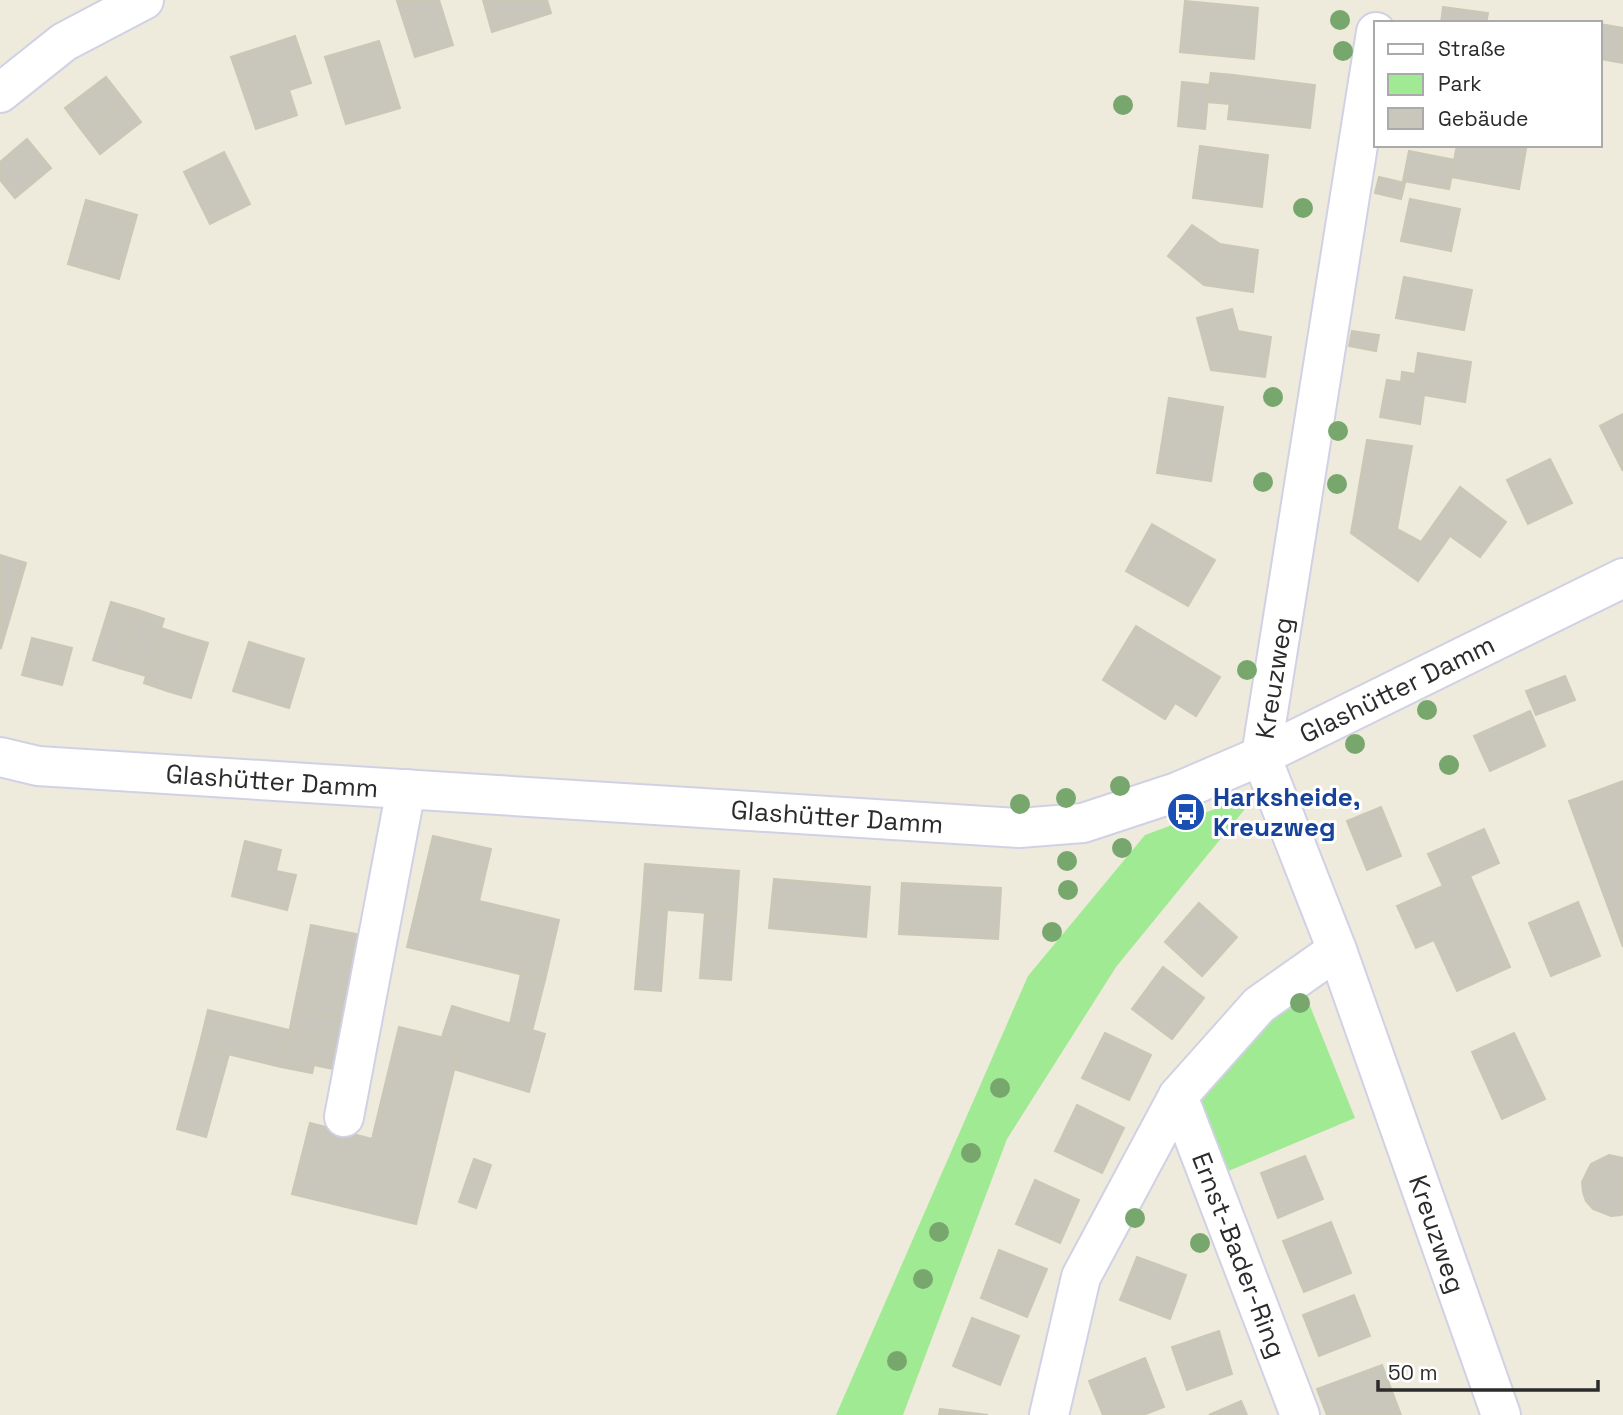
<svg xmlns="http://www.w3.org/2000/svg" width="1623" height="1415" font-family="'Space Grotesk',sans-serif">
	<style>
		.green { fill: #a0ea94 }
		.building { fill: #c9c7bb; stroke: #cac7b5; stroke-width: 2 }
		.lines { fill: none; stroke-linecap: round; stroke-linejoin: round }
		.minor-casing { stroke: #d1d1e5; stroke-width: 42 }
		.minor { stroke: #fff; stroke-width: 38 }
		.tree { fill: #77a76d }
		.labels { text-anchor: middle; stroke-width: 6; stroke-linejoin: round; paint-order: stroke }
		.street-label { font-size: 26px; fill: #2b2b2b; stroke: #fff }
		.transit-label { font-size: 26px; font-weight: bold; fill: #164399; stroke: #fff; text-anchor: start }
	</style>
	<rect width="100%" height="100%" fill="#eeeadc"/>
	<g class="green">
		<path d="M1258,793L1116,967L1007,1139L903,1415H836L1028,976L1145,835Z"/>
		<path d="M1304,991L1355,1118L1226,1172L1198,1106L1258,1028Z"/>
	</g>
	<g class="building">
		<path d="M439,0L453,45L415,57L397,1Z"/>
		<path d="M483,0H547L551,13L492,32Z"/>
		<path d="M1185,1L1258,8L1254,59L1180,52Z"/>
		<path d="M1443,7L1488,13L1486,23H1441Z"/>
		<path d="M1600,24L1623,28V63L1600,59Z"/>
		<path d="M295,36L311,83L289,90L297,115L256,129L231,57Z"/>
		<path d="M379,41L400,108L346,124L325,57Z"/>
		<path d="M1211,73L1233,75L1230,104L1207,102Z"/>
		<path d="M1233,75L1315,85L1310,128L1228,119Z"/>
		<path d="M106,77L124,100L83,132L65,108Z"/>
		<path d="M1182,82L1209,85L1205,129L1178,126Z"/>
		<path d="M124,100L141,122L100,154L83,132Z"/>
		<path d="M27,139L51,168L15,198L0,180V162Z"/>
		<path d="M1457,145H1503L1526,149L1519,189L1451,177Z"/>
		<path d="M1200,146L1268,155L1262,207L1193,198Z"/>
		<path d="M1409,151L1455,160L1449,189L1403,181Z"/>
		<path d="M224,152L250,204L210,224L184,172Z"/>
		<path d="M1379,177L1405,183L1401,199L1375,193Z"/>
		<path d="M1410,199L1460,209L1451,251L1401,241Z"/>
		<path d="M86,200L137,215L119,279L68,264Z"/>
		<path d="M1192,225L1220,244L1258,250L1253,292L1204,285L1168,256Z"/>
		<path d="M1404,277L1472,290L1464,330L1396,318Z"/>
		<path d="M1232,309L1238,331L1271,337L1265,377L1211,370L1197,318Z"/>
		<path d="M1352,331L1379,335L1376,351L1349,346Z"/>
		<path d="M1418,353L1471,362L1465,402L1424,395L1420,424L1380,417L1387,380L1401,382L1402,372L1415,374Z"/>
		<path d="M1169,398L1223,407L1211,481L1157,473Z"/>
		<path d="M1623,414V471L1600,426Z"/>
		<path d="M1367,440L1412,446L1397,529L1421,542L1460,487L1506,522L1480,557L1450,536L1418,581L1351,533Z"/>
		<path d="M1550,459L1572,503L1528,524L1507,480Z"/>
		<path d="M1152,524L1215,560L1188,606L1126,571Z"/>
		<path d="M0,555L26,563L1,648L0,647Z"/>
		<path d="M111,602L138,610L119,668L93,660Z"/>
		<path d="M138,610L164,619L146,676L119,668Z"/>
		<path d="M1136,626L1220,677L1196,716L1175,703L1165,719L1103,680Z"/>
		<path d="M161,628L185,636L167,691L144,683Z"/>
		<path d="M185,636L208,643L191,698L167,691Z"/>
		<path d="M32,638L72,648L62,685L22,675Z"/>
		<path d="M249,642L304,659L289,708L233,691Z"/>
		<path d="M1565,676L1575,700L1536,715L1526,691Z"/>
		<path d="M1530,711L1545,746L1490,771L1474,736Z"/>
		<path d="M1623,781V947L1569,801Z"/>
		<path d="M1381,807L1401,856L1367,870L1347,821Z"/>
		<path d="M1484,829L1499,863L1470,876L1510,967L1457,991L1434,940L1416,948L1397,906L1443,886L1428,854Z"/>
		<path d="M433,836L491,849L479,901L559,920L545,980L407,947Z"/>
		<path d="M245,841L281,850L276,871L296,875L287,910L232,896Z"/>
		<path d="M645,864L739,871L736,915L642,908Z"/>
		<path d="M774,879L870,887L866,937L769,928Z"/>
		<path d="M902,883L1001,888L998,939L899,934Z"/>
		<path d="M1578,902L1600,956L1551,976L1529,923Z"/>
		<path d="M1199,903L1237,937L1202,976L1165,942Z"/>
		<path d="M642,908L667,910L661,991L635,989Z"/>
		<path d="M705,913L736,915L731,980L700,978Z"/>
		<path d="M311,925L366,936L349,1019L294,1008Z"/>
		<path d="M1163,967L1204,998L1172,1039L1132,1009Z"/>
		<path d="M521,974L545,980L532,1031L510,1024Z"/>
		<path d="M452,1006L545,1034L529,1092L454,1069L461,1042L442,1037Z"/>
		<path d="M294,1008L349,1019L343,1045L289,1033Z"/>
		<path d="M208,1010L289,1030L281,1067L199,1047Z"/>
		<path d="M399,1027L461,1042L416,1224L292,1194L310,1123L372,1139Z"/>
		<path d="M289,1033L343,1045L338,1070L314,1065L312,1073L281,1067Z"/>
		<path d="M1105,1033L1151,1055L1129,1100L1082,1078Z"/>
		<path d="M1514,1033L1545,1099L1502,1119L1472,1052Z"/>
		<path d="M199,1047L229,1054L206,1137L177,1129Z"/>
		<path d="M1077,1105L1124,1128L1102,1173L1055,1151Z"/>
		<path d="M1609,1155L1623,1158V1214L1621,1215L1611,1216L1593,1209L1586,1201L1583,1192L1582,1182L1591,1164Z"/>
		<path d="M1305,1156L1323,1199L1278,1218L1261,1173Z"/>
		<path d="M474,1159L491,1165L476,1208L459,1202Z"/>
		<path d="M1035,1180L1079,1200L1060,1243L1016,1224Z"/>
		<path d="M1331,1222L1351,1273L1304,1292L1283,1241Z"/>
		<path d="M999,1250L1047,1269L1027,1317L981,1298Z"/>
		<path d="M1137,1257L1186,1275L1170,1319L1120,1300Z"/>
		<path d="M1354,1295L1370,1336L1319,1356L1303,1315Z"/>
		<path d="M972,1318L1019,1336L1000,1385L953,1366Z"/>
		<path d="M1219,1331L1232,1374L1187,1390L1172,1347Z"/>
		<path d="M1145,1358L1164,1407L1143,1415H1103L1089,1381Z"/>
		<path d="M1382,1365L1401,1415H1327L1317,1389Z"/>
		<path d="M1241,1401L1247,1415H1209Z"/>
		<path d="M940,1409L988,1415H939Z"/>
	</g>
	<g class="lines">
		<defs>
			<g id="minor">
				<path d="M1376,32L1261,756L1337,950L1501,1415"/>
				<path d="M0,93L64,42L144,0"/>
				<path d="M0,757L38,766L1019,828L1083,823L1177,792L1261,756L1623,578"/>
				<path d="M1178,1096L1300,1415"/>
				<path d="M344,1117L406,789"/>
				<path d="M1049,1415L1081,1277L1178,1096L1259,1005L1337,950"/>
			</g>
		</defs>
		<use href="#minor" class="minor-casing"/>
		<use href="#minor" class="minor"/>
	</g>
	<g class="tree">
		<circle cx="1340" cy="20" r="10"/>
		<circle cx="1343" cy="51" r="10"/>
		<circle cx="1123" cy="105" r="10"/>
		<circle cx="1303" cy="208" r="10"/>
		<circle cx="1273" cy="397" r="10"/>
		<circle cx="1338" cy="431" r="10"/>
		<circle cx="1263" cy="482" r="10"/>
		<circle cx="1337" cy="484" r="10"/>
		<circle cx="1247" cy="670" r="10"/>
		<circle cx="1427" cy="710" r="10"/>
		<circle cx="1355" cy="744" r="10"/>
		<circle cx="1449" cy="765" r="10"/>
		<circle cx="1120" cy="786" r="10"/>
		<circle cx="1066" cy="798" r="10"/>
		<circle cx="1020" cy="804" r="10"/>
		<circle cx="1122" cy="848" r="10"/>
		<circle cx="1067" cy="861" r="10"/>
		<circle cx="1068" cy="890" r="10"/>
		<circle cx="1052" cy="932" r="10"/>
		<circle cx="1300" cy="1003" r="10"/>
		<circle cx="1000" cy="1088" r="10"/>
		<circle cx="971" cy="1153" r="10"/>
		<circle cx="1135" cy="1218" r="10"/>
		<circle cx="939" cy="1232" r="10"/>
		<circle cx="1200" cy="1243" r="10"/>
		<circle cx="923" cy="1279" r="10"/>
		<circle cx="897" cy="1361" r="10"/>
	</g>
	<defs>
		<symbol id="bus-disc" viewBox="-11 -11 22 22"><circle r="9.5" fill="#1a4fb4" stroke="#fff"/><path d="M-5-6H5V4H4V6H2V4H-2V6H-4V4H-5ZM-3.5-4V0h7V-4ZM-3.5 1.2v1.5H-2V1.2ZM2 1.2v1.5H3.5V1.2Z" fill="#fff"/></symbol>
	</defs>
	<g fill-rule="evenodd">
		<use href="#bus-disc" x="1164" y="790" width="44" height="44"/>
	</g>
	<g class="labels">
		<g class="street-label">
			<text transform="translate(1274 678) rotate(-81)" y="9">Kreuzweg</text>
			<text transform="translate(1397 689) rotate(-26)" y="9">Glashütter Damm</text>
			<text transform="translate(272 781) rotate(4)" y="9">Glashütter Damm</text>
			<text transform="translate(837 817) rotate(4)" y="9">Glashütter Damm</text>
			<text transform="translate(1437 1234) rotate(71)" y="9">Kreuzweg</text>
			<text transform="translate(1239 1255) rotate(69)" y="9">Ernst-Bader-Ring</text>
		</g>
		<g class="transit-label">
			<text x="1213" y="806">Harksheide,<tspan x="1213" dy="30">Kreuzweg</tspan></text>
		</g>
	</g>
	<rect x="1374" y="21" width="228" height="126" fill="#ffffff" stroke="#aaaaaa" stroke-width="2"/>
	<rect x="1388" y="44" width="35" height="10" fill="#ffffff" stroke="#aaaaaa" stroke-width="2"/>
	<text x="1438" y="56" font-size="21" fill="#2b2b2b">Straße</text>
	<rect x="1388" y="74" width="35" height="21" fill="#a0ea94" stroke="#aaaaaa" stroke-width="2"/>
	<text x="1438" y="91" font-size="21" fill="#2b2b2b">Park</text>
	<rect x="1388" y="108" width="35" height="21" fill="#c9c7bb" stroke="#aaaaaa" stroke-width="2"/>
	<text x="1438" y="126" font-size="21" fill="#2b2b2b">Gebäude</text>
	<path d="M1378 1380v10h220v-10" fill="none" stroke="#2b2b2b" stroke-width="3.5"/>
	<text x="1388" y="1380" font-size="21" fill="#2b2b2b" stroke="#ffffff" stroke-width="5" paint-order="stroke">50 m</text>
</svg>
